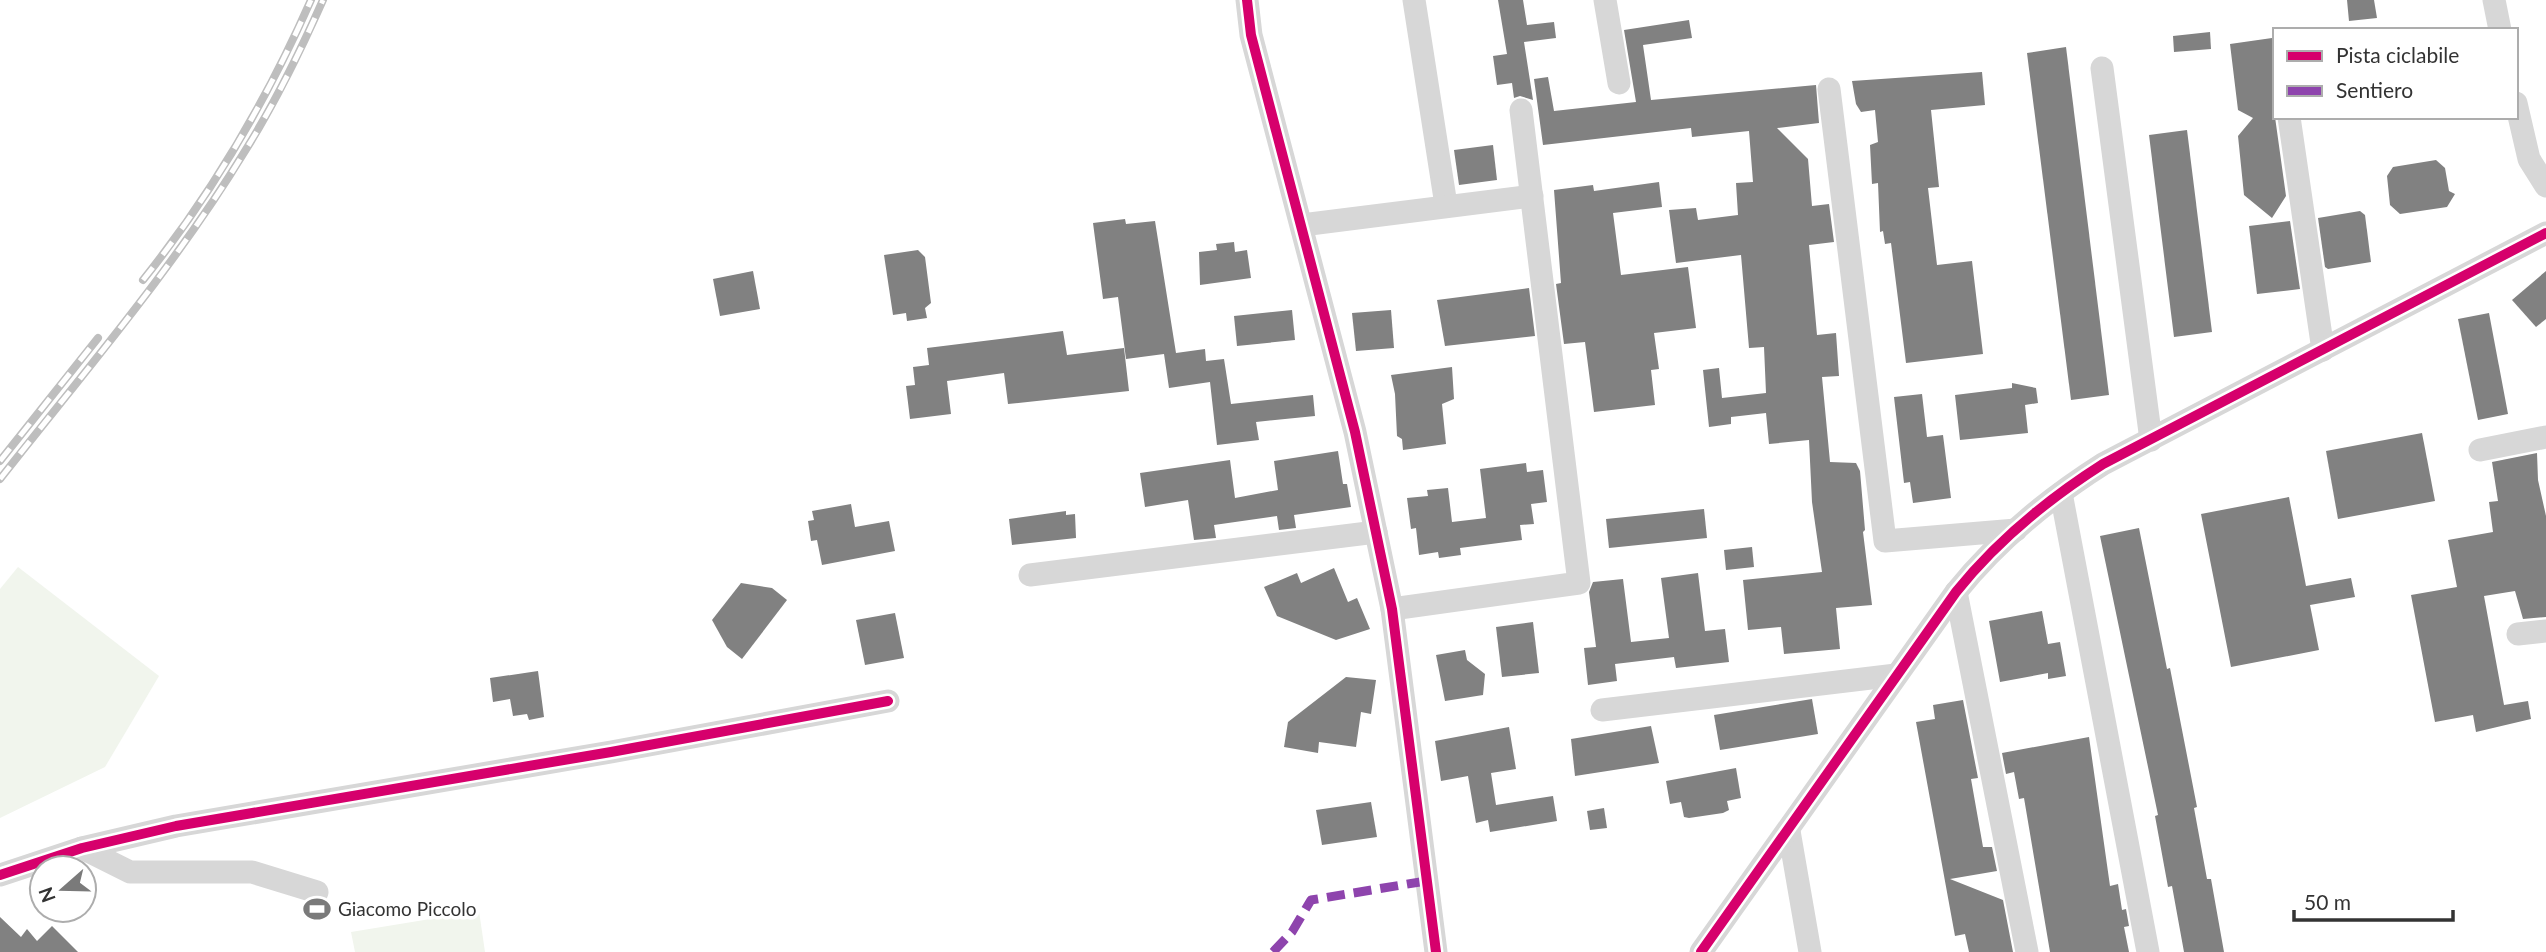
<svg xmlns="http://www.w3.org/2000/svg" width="2546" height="952" font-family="Lato,sans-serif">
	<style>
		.green { fill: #f1f5ed }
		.building { fill: #818181 }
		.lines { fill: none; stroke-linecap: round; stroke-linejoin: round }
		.minor { stroke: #d7d7d7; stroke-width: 23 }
		.rail-casing { stroke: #bebebe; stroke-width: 8 }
		.rail { stroke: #fff; stroke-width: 5; stroke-dasharray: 16; stroke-linecap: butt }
		.quiet { stroke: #8e44ad; stroke-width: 9; stroke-dasharray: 18 9; stroke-linecap: butt }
		.cycleway-casing { stroke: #fff; stroke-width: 15 }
		.cycleway { stroke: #d6006c; stroke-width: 10 }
		.labels { text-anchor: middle; stroke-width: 7; stroke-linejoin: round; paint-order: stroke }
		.poi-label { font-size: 19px; fill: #333; stroke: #fff; text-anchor: start }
	</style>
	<rect width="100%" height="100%" fill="#fff"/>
	<g class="green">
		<path d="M18,567L159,676L105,767L0,818V589Z"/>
		<path d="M479,911L485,952H355L351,932Z"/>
	</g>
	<g class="building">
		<path d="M1498,0H1523L1527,25L1554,22L1556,38L1524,42L1533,100L1520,96L1514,98L1512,83L1497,85L1493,56L1507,54Z"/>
		<path d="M2347,0H2374L2377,18L2349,21Z"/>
		<path d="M1689,20L1692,38L1643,45L1651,100L1816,85L1819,123L1777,128L1808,159L1812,206L1829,204L1834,242L1809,245L1817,335L1836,333L1839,376L1822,377L1830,462L1856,463L1860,471L1865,530L1863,532L1872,605L1836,608L1840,649L1784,654L1781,627L1748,630L1743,580L1822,572L1812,502L1809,440L1769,444L1766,413L1731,417V424L1709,427L1703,370L1719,368L1722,398L1766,393L1764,347L1749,348L1741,255L1676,263L1669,210L1696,208L1698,220L1738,215L1736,183L1753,182L1749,131L1692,137L1691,128L1543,145L1534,79L1548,77L1554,111L1636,102L1624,30Z"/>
		<path d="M2210,32L2211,49L2174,52L2173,36Z"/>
		<path d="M2272,38L2275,117L2286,196L2272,218L2244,195L2238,136L2253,118L2238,110L2230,44Z"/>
		<path d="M2066,47L2109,395L2071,400L2027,53Z"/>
		<path d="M1982,72L1985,105L1931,110L1939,187L1928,188L1937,265L1972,261L1983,354L1906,363L1891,243L1885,244L1883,231L1880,232L1878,183L1872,184L1870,145L1878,142L1875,110L1861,112L1856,104L1852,81Z"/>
		<path d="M2187,130L2212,332L2174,337L2149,135Z"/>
		<path d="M1493,145L1497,180L1459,185L1454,150Z"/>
		<path d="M2436,160L2445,168L2449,191L2455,194L2447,207L2400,214L2390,205L2387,176L2393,167Z"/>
		<path d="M1659,182L1662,207L1613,213L1621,275L1688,267L1696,328L1654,333L1659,369L1651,370L1655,405L1594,412L1585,342L1564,344L1556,284L1561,283L1554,190L1593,185L1594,191Z"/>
		<path d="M2360,211L2365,215L2371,262L2328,269L2325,267L2318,218Z"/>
		<path d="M1125,219L1126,224L1155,221L1176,353L1205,349L1206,361L1224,359L1231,404L1313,395L1315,416L1256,422L1259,440L1217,445L1210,382L1169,388L1164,354L1126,359L1118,297L1103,299L1093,223Z"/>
		<path d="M2290,221L2300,289L2257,294L2249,226Z"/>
		<path d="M1234,242L1235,252L1247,250L1251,278L1200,285L1199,252L1217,250L1216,244Z"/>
		<path d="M918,250L925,257L931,303L925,308L927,318L907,321L906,313L893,315L884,255Z"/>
		<path d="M753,271L760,309L720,316L713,279Z"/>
		<path d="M2546,271V319L2536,327L2512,300Z"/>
		<path d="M1529,288L1535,336L1445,346L1437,300Z"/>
		<path d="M1292,310L1295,340L1237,346L1234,316Z"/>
		<path d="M1391,310L1394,348L1356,351L1352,313Z"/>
		<path d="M2489,313L2508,414L2478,420L2458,319Z"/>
		<path d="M1063,331L1067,355L1124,348L1129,391L1008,404L1004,373L947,381L951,414L910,419L906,386L915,385L913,367L929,365L927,348Z"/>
		<path d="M1452,367L1454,399L1442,404L1446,444L1403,450L1402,439L1397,436L1395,394L1391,375Z"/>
		<path d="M2012,383L2036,388L2038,403L2025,405L2028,433L1960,440L1955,395L2012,388Z"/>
		<path d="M1922,394L1927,437L1943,435L1951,498L1913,503L1910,482L1904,483L1894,397Z"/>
		<path d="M2422,433L2435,501L2338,519L2326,451Z"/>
		<path d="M1338,451L1343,484H1347L1351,507L1294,515L1296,528L1279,530L1277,516L1214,525L1216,538L1194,540L1188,500L1145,507L1140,473L1230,460L1235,498L1278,490L1274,461Z"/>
		<path d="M2537,453L2538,480L2546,516V617L2523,619L2515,591L2484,596L2504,705L2528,701L2531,719L2476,732L2473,715L2435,722L2411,595L2457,587L2448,540L2493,532L2489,502L2498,501L2492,462Z"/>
		<path d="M1526,463L1527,472L1543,470L1547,502L1531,504L1534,524L1520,525L1522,540L1460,548L1461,555L1439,558L1438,552L1419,555L1416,528L1411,529L1407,498L1428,496L1427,490L1448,488L1452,522L1486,518L1480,469Z"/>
		<path d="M2289,497L2306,586L2351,578L2355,597L2310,605L2319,650L2231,667L2201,514Z"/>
		<path d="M851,504L855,527L889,521L895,551L822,565L817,540L811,541L808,521L814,520L812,511Z"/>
		<path d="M1704,509L1707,538L1609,548L1606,519Z"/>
		<path d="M1066,511V515L1075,514L1076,538L1012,545L1009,519Z"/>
		<path d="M2139,528L2167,669L2170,668L2197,807L2194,808L2207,879H2211L2224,952H2184L2172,886L2168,887L2155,816L2158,815L2100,536Z"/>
		<path d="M1752,547L1754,567L1726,570L1724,550Z"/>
		<path d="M1334,568L1348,602L1357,598L1370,629L1336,640L1277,616L1264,587L1297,573L1301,583Z"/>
		<path d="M1698,573L1705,631L1725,629L1729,662L1676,668L1674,657L1615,664L1617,681L1588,685L1584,648L1596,647L1589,592L1593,582L1623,579L1631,642L1669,638L1661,578Z"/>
		<path d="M741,583L772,588L787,600L742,659L727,647L712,620Z"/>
		<path d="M2042,611L2048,644L2060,642L2066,676L2048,679V673L2000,682L1989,621Z"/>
		<path d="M895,613L904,658L865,665L856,620Z"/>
		<path d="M1533,622L1539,673L1502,677L1496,627Z"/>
		<path d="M1465,650L1467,660L1485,674L1483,695L1445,701L1436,655Z"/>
		<path d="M538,671L544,717L529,720L527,714L513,716L510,699L493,702L490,678Z"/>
		<path d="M1346,677L1376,680L1371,714L1361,712L1356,747L1319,742L1318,753L1284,747L1288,722Z"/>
		<path d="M1812,699L1818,734L1720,750L1714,715Z"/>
		<path d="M1963,700L1978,778L1971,779L1983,847H1992L1997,871L1950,879L2003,900L2013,952H1969L1965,934L1955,936L1916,722L1935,719L1933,705Z"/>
		<path d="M1651,726L1659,763L1575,776L1571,739Z"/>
		<path d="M1509,727L1516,769L1491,773L1496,805L1553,796L1557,821L1490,832L1488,820L1476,823L1468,776L1441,781L1435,741Z"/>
		<path d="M2089,737L2110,886L2118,884L2122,910L2126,909L2129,926L2124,927L2129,952H2050L2024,798L2019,799L2014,772L2006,774L2002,753Z"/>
		<path d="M1736,768L1741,798L1727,801L1729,810L1723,813L1689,818L1684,817L1681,802L1670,804L1666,781Z"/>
		<path d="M1371,802L1377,837L1322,845L1316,810Z"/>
		<path d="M1604,808L1607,828L1590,830L1587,811Z"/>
		<path d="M0,917L21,937L27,929L37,941L52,926L78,952H0Z"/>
	</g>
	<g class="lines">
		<g class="minor">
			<path d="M1247,0L1251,35L1355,432L1392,609L1436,952"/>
			<path d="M1414,0L1446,205"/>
			<path d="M1605,0L1619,83"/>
			<path d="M2494,0L2500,30"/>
			<path d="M2102,68L2151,440"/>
			<path d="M1829,89L1885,541L2016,530"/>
			<path d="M2516,103L2529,159L2546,186"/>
			<path d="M2289,117L2323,350"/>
			<path d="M1302,225L1532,196"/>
			<path d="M2480,450L2546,437"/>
			<path d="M2061,493L2148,952"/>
			<path d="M1030,575L1376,532"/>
			<path d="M1956,592L2027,952"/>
			<path d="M1392,609L1579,583L1521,110"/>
			<path d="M2518,634L2546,631"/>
			<path d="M1602,710L1896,675"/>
			<path d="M1789,831L1810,952"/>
			<path d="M82,848L130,872H252L317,892"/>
			<path d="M0,875L82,848L176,826L611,752L888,701"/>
			<path d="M1701,952L1956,592C1997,541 2048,499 2103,464L2546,233"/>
		</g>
		<defs>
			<g id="rail">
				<path d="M143,280C211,195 267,100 311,0"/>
				<path d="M0,461L98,338"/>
				<path d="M0,479C84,372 174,268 245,151C275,103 300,52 323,0"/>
			</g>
		</defs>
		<use href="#rail" class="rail-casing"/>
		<use href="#rail" class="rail"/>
		<path class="quiet" d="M1273,952L1292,932L1311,900L1426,881"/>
		<defs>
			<g id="cycleway">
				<path d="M1247,0L1251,35L1355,432L1392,609L1436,952"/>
				<path d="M0,875L82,848L176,826L611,752L888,701"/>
				<path d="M1701,952L1956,592C1997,541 2048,499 2103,464L2546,233"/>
			</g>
		</defs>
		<use href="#cycleway" class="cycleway-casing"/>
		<use href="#cycleway" class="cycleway"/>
	</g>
	<defs>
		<symbol id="stadium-bare" viewBox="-9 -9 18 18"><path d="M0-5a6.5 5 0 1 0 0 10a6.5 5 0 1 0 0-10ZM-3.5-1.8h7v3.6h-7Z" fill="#7a7a7a" stroke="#fff" stroke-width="2.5" paint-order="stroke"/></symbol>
	</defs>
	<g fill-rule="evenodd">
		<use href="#stadium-bare" x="298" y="890" width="38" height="38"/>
	</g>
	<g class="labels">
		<g class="poi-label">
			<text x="338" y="916">Giacomo Piccolo</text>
		</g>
	</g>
	<rect x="2273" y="28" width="245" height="91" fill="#ffffff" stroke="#adadad" stroke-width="2"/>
	<rect x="2287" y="51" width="35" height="10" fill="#d6006c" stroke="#adadad" stroke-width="2"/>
	<text x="2336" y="63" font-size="21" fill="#333333">Pista ciclabile</text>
	<rect x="2287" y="86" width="35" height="10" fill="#8e44ad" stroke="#adadad" stroke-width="2"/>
	<text x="2336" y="98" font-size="21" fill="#333333">Sentiero</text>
	<g transform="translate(63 889) rotate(250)"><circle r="33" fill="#ffffff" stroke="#adadad" stroke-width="2"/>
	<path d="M0-5L12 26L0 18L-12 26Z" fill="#7a7a7a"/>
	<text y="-10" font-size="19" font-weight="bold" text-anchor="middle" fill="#333333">N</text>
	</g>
	<path d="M2294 910v10h159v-10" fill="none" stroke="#333333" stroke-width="3.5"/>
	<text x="2304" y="910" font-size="21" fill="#333333" stroke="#ffffff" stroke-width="5" paint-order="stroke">50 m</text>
</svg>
